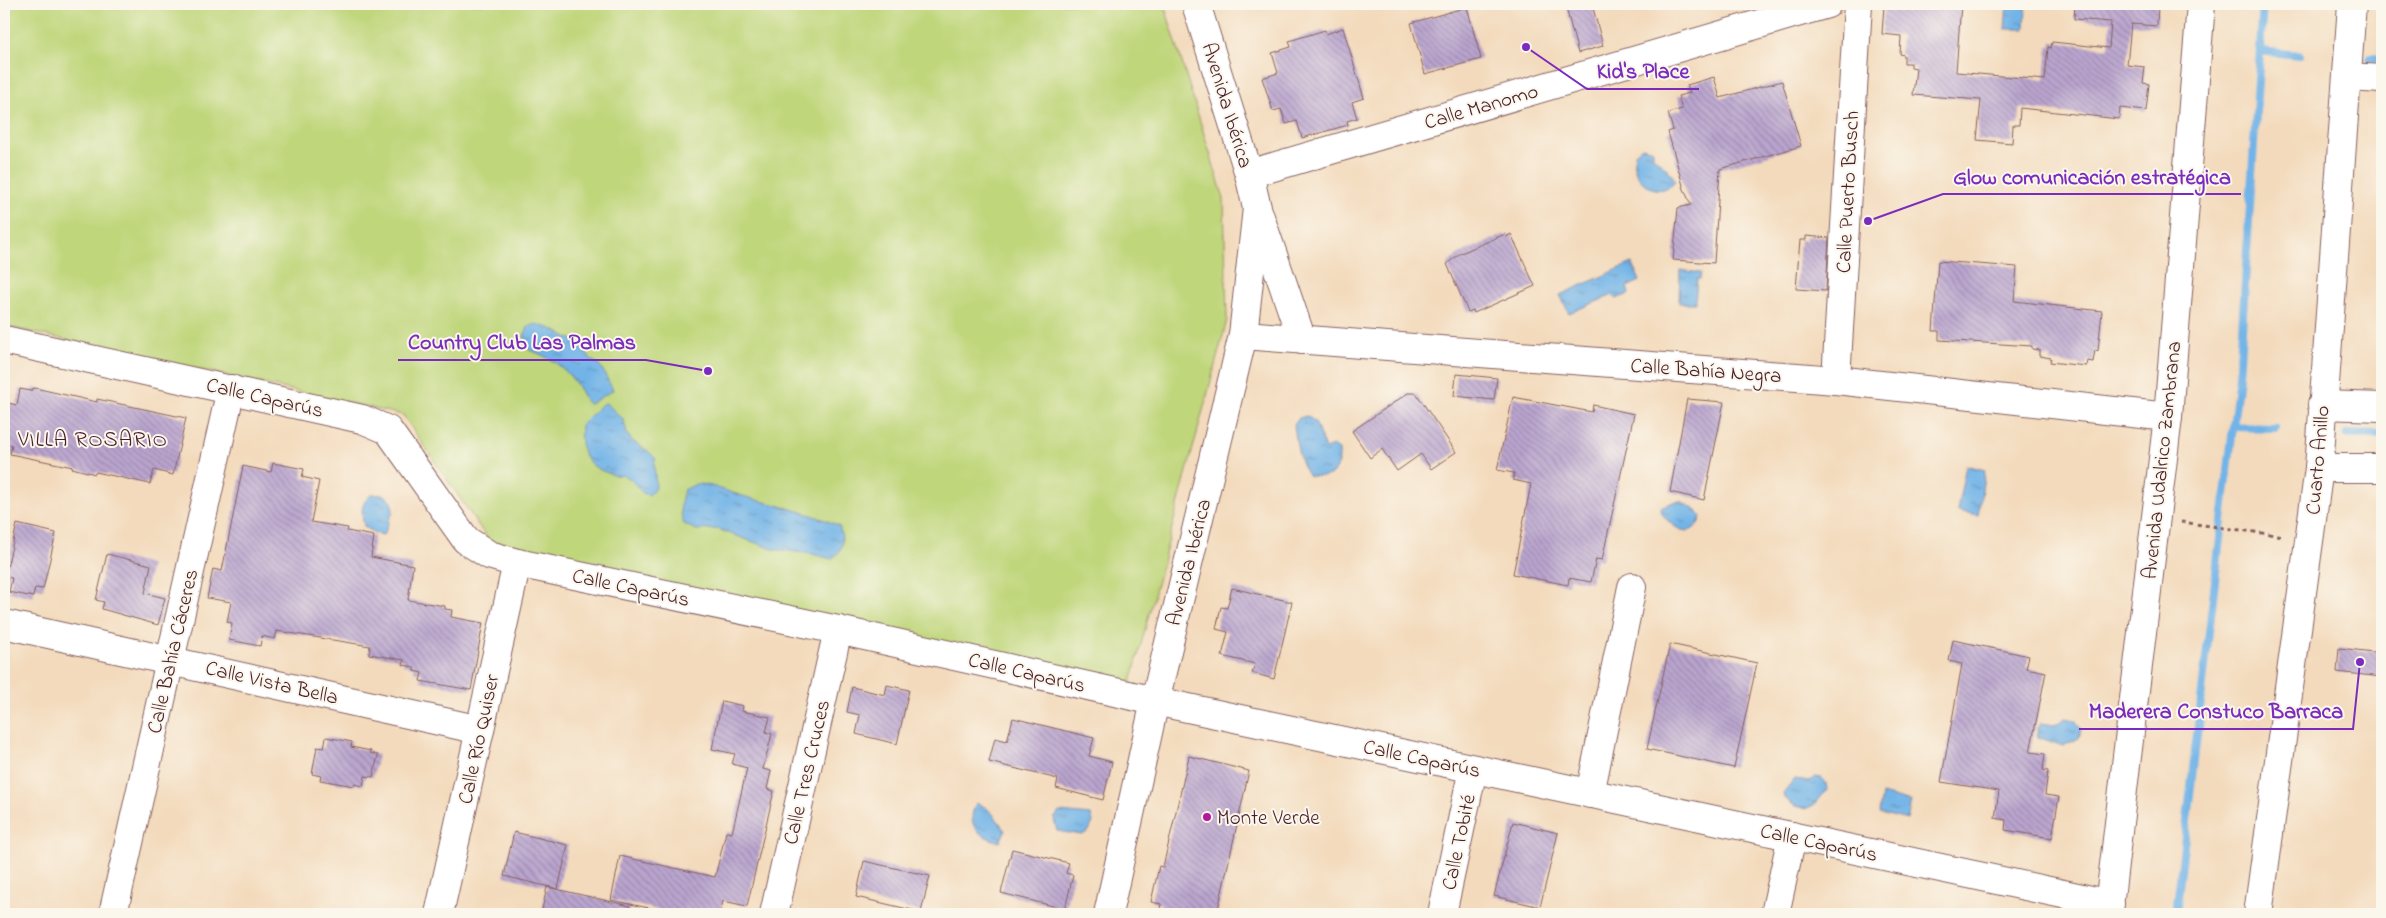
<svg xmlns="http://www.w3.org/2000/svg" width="2386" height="918" font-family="'Indie Flower',sans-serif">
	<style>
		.grass { fill: #bfd67a; stroke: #847a52 }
		.water { fill: url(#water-ripples); stroke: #5e6a89 }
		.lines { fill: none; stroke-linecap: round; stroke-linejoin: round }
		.stream { stroke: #72b4e7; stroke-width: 8 }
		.building { fill: url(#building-back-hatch) }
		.minor-casing { stroke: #85605e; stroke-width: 30 }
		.highway-casing { stroke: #85605e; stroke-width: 30 }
		.path { stroke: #85605e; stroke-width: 3; stroke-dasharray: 4 4; stroke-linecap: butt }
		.minor { stroke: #fff; stroke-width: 28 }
		.highway { stroke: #fff; stroke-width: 28 }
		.poi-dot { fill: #b5179e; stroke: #fbf7ec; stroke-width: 2 }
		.labels { text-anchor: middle; stroke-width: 4; stroke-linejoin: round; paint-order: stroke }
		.street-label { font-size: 21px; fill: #4a1f2b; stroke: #fbf7ec }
		.poi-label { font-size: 21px; fill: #4a1f2b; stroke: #fbf7ec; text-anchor: start }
		.neighbourhood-label { font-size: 22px; letter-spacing: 1px; fill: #4a1f2b; stroke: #fbf7ec }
		.leader { fill: none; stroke: #7b2cbf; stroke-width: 2 }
		.callout-dot { fill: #7b2cbf; stroke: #fbf7ec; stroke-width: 2 }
		.callout-label { font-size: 22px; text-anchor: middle; font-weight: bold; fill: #7b2cbf; stroke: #fbf7ec; stroke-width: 4; stroke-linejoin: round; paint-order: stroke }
	</style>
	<defs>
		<pattern id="water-ripples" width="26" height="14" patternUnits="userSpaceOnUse" patternTransform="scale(1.25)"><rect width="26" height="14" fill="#72b4e7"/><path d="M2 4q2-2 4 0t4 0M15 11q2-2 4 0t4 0" fill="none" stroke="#6092bb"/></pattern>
		<pattern id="building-back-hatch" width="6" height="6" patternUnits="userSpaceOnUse" patternTransform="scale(1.25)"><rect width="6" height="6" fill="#baa5cf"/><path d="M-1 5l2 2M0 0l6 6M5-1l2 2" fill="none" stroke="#9986a8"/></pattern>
	</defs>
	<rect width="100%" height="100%" fill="#fbf7ec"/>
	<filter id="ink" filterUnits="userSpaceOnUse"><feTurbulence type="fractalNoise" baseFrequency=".02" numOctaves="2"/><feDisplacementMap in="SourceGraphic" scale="10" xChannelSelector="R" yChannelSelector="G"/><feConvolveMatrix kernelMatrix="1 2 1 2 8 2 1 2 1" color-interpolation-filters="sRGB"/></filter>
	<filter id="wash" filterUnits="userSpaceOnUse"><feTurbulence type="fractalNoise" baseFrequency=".0096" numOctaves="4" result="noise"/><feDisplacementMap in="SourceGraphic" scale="20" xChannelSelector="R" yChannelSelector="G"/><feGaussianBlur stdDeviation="1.12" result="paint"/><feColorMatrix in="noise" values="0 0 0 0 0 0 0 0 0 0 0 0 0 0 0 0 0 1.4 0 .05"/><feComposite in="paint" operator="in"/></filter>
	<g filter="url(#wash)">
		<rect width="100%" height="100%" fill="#f3dabc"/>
		<path class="grass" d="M4,4H1164L1224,199L1227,320L1130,686L494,548L403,415L4,326Z"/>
		<g class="water">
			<path d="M2007,4H2026L2025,29H2005Z"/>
			<path d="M1642,147L1653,150V157C1663,164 1669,170 1675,180C1663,200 1636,185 1634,165C1633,162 1635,157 1635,153Z"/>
			<path d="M1632,263L1640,281L1627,287L1629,294L1616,299L1613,295L1569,313L1560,295Z"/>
			<path d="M1680,270L1701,273L1700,279H1697L1695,303H1679Z"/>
			<path d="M536,324L550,328L575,341L591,359L601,367L613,390L590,404L586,402C574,375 557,359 529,350L524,336L528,327Z"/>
			<path d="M606,403L624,420L627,434L632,441L648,451L656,459L654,464L656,488L649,495C639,494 637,484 629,478C622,473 618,477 611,474C584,466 579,451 581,425L602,404Z"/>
			<path d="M1307,416L1315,422L1325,449L1333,446L1339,450C1340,475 1332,478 1309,476C1297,460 1297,443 1294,425L1299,418Z"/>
			<path d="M1966,465L1985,470L1978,515L1957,511Z"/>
			<path d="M696,484C711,484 722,490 736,494C771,505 806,510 839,526C844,540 844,549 832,559L812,554L773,549L717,529L696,530L684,524C679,511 680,503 684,490Z"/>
			<path d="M372,494L385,495L392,502L393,513C387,520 388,528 383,535L374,533L364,526C361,512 360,504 372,494Z"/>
			<path d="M1681,501L1697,511L1701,517C1692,544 1669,526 1659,509L1673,502Z"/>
			<path d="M2065,718L2075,720L2081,729L2079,738L2063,746L2038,737L2037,728L2041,723L2055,725Z"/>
			<path d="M1815,777L1822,778L1826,783L1827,790L1815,804L1806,809L1795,806L1784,798L1783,794L1795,779L1810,781Z"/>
			<path d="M1882,794L1911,802L1907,820L1879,813Z"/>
			<path d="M976,803C990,807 997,819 1005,831L1000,842C979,836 965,826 976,803Z"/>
			<path d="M1059,812L1091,815L1093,822L1089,831L1082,835L1057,831L1054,819Z"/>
		</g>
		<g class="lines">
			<g class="stream">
				<path d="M2260,51L2299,55"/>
				<path d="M2370,58L2382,59"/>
				<path d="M2233,427L2275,428"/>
				<path d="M2347,434L2382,435"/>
				<path d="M2176,914L2239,376L2263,4"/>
			</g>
		</g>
		<g id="blocks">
			<g class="building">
				<path d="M1565,4H1592L1603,46L1578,53Z"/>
				<path d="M1924,4H1961L1956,72L2045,80L2048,47L2051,48L2052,42L2109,48L2111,22L2074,19L2075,4H2158L2157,26L2131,24L2127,65L2145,67L2143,83L2149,84L2146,111L2120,108L2119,119L2020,108L2019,125H2013L2012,143L1977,140L1981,100L1913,95L1916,68L1911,67V63H1904V55L1900,54L1901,36L1882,34L1884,5L1924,8Z"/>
				<path d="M1467,7L1481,59L1425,74L1411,23Z"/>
				<path d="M1343,28L1364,98L1352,102L1357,118L1347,121L1348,125L1302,138L1297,121L1286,124L1281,109L1273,111L1262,78L1278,73L1272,53L1291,47L1289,41L1325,30L1326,34Z"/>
				<path d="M1714,77L1720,98L1782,81L1801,146L1720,169L1714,263L1673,260L1678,208L1691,205L1684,189L1668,132L1673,130L1668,113L1682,109L1678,96L1690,93L1687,85Z"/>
				<path d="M1505,234L1506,237L1511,234L1535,286L1474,313L1473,310L1468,312L1447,264L1459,254Z"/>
				<path d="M1806,236L1829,238L1826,291L1796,289L1800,240H1806Z"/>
				<path d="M1938,261L2017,267L2014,301L2102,311L2098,351L2095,350L2093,362L2087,361L2086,366L2050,362L2051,358L2039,356V350L2032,349V346L1939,340V331H1933Z"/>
				<path d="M1456,374L1497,378L1494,400L1454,396Z"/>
				<path d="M35,388L97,402V399L186,418L173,475L154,470L150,484L96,472L95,474L72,468L73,467L10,454L12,445L4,443V423L8,403L17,405L20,389L31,391L32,389Z"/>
				<path d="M1408,393H1416L1456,452L1431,469L1421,454L1397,471L1382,449L1370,458L1352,431Z"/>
				<path d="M1513,397L1592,412L1593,405L1634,414L1602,560L1596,559L1591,582L1569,578L1568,585L1513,574L1531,484L1513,480L1514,473L1497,470Z"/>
				<path d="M1687,399L1724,402L1704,500L1670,492Z"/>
				<path d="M273,463L304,469L302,477L319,481L311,522L348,528L347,531L374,536L371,557L413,565L408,600L445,606V609L452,610L451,617L483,623L471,690L420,681L422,673L414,671V667L403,665L404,660L369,654L370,646L277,631L275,639L262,636L260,646L229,640L232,623L227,622L231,602L207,598L213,569L222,571L243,466L271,472Z"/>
				<path d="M17,524L56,533L43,589L35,588L33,597L9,592L12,578L5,577Z"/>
				<path d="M107,554L151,565L145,593L165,598L158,625L102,609L104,602L96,600Z"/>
				<path d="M1232,588L1292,602L1274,679L1252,673L1255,664L1222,656L1228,632L1216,629L1221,607L1227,608Z"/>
				<path d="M1953,640L2029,656L2026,668L2046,672L2030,752L2045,754L2043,770L2048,771L2045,795L2059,797L2052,838L2005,830L2006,820L1995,818L1999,791L1941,782L1962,664L1949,661Z"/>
				<path d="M1670,644L1757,663L1734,768L1647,749Z"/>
				<path d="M2339,648L2382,653V677L2337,672Z"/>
				<path d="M887,685L909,690L897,744L856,734L860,715L847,712L852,687L885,695Z"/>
				<path d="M722,701L743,706L742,711L770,717L766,732L772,734L763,769L771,771L767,789L774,791L747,906L723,901L720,914H678L611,900L620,856L715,877L726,832L732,833L747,768L732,764L735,754L712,749Z"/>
				<path d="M1013,718L1094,738L1089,756L1112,762L1103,800L1056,788L1058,779L989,762L995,738L1007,741Z"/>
				<path d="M326,737L352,742L351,747L371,751L370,753L378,755L373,777L365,776L363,786L355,784L354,786L320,780L321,776L312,774L317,747L324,748Z"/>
				<path d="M1189,756L1249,771L1217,914H1159L1161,904L1151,902L1159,866L1163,867Z"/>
				<path d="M1513,822L1558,833L1540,907L1494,896Z"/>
				<path d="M514,832L568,845L558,889L504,876Z"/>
				<path d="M1012,849L1069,863L1066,873L1073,875L1065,909L1001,893Z"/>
				<path d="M864,861L930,876L921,912L856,897Z"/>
				<path d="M547,887L630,906L629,914H541Z"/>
			</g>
		</g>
	</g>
	<g filter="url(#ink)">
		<use href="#blocks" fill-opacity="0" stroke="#85605e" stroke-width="1"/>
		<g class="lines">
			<defs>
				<g id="minor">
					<path d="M1196,4L1249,174L1257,208L1302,340"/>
					<path d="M2347,77L2382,79"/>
					<path d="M1249,174L1827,4"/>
					<path d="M1243,335L1836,380L2168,417"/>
					<path d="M4,340L362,419L388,430L466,540L489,555L517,563L838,630L1155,701L2110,904"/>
					<path d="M1836,380L1858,4"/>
					<path d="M2322,405L2382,407"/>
					<path d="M2319,468H2382"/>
					<path d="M4,624L480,730"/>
					<path d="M1590,794L1632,587"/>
					<path d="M113,914L231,389"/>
					<path d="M439,914L517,563"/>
					<path d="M774,914L838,630"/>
					<path d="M1108,914L1155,701L1243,335L1257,208"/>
					<path d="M1442,914L1473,769"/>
					<path d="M1775,914L1792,836"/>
				</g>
				<g id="highway">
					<path d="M2108,914L2168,417L2201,4"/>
					<path d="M2258,914L2319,468L2352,4"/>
				</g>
			</defs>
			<use href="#minor" class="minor-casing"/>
			<use href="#highway" class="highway-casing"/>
			<path class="path" d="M2181,522L2284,536"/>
			<use href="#minor" class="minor"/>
			<use href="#highway" class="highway"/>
		</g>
	</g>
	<circle class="poi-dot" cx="1207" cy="817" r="5"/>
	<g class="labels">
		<g class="street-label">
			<text transform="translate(1228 105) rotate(73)" y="7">Avenida Ibérica</text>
			<text transform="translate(1481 106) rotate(-16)" y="7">Calle Manomo</text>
			<text transform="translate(1847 192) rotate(-87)" y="7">Calle Puerto Busch</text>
			<text transform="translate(1706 370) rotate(4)" y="7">Calle Bahía Negra</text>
			<text transform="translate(265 397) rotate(13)" y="7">Calle Caparús</text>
			<text transform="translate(2161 460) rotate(-84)" y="7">Avenida Udalrico Zambrana</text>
			<text transform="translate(2317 460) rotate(-85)" y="7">Cuarto Anillo</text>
			<text transform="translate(1188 562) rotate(-76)" y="7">Avenida Ibérica</text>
			<text transform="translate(631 587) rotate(12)" y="7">Calle Caparús</text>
			<text transform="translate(172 651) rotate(-77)" y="7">Calle Bahía Cáceres</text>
			<text transform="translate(1027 672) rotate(13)" y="7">Calle Caparús</text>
			<text transform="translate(272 682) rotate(13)" y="7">Calle Vista Bella</text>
			<text transform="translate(478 739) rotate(-78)" y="7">Calle Río Quiser</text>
			<text transform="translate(1422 758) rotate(12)" y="7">Calle Caparús</text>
			<text transform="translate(806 772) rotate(-77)" y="7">Calle Tres Cruces</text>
			<text transform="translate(1458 842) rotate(-78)" y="7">Calle Tobité</text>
			<text transform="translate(1819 842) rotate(12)" y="7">Calle Caparús</text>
		</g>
		<g class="poi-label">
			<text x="1217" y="824">Monte Verde</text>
		</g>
		<g class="neighbourhood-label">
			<text x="93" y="446">VILLA ROSARIO</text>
		</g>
	</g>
	<path class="leader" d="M1526 47L1587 89H1699M1868 221L1943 194H2241M708 371L646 360H398M2360 662L2353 729H2079"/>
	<g class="callout-dot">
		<circle cx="1526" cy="47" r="5"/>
		<circle cx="1868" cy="221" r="5"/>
		<circle cx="708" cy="371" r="5"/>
		<circle cx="2360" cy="662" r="5"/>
	</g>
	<g class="callout-label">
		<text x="1643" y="78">Kid's Place</text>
		<text x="2092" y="184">Glow comunicación estratégica</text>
		<text x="522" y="349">Country Club Las Palmas</text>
		<text x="2216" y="718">Maderera Constuco Barraca</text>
	</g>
	<rect width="2386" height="918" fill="none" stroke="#fbf7ec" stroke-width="20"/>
</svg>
